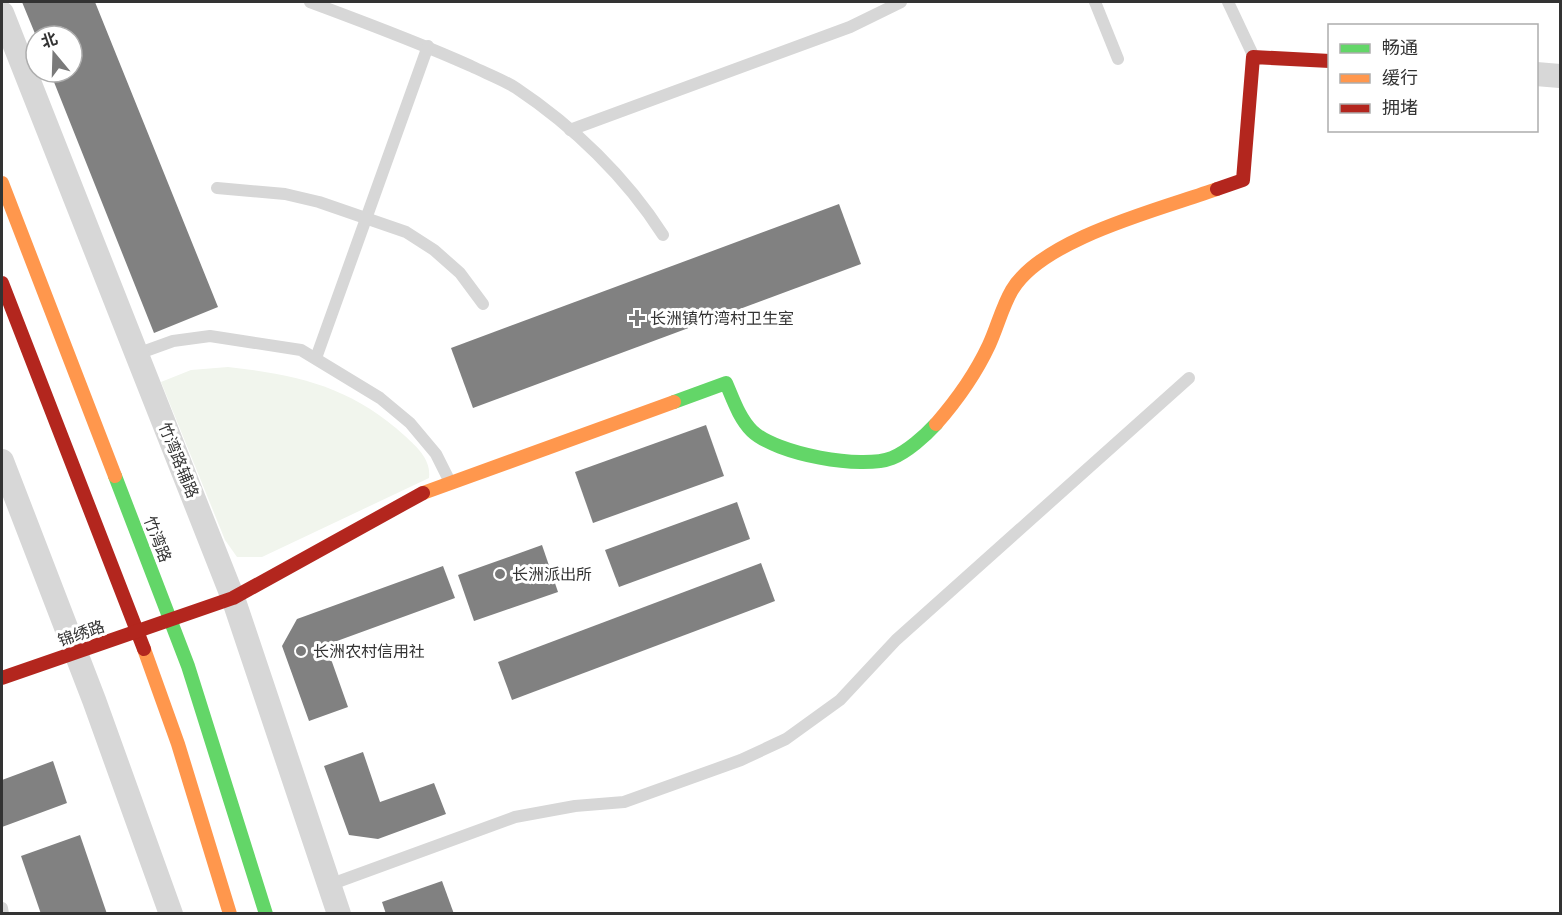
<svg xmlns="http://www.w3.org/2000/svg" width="1562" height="915" font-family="'PT Sans Narrow','Noto Sans SC',sans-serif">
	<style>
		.green { fill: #f1f5ed }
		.building { fill: #818181 }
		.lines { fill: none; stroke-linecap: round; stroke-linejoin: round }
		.lane { stroke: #d7d7d7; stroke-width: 12 }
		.street { stroke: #d7d7d7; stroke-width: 24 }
		.fast { stroke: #63d668; stroke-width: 14 }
		.slow { stroke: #ff974d; stroke-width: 14 }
		.jam { stroke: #b3261e; stroke-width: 14 }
		.poi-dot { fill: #7a7a7a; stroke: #fff; stroke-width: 2 }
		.labels { text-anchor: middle; stroke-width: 6; stroke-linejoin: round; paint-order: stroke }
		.poi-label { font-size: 16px; fill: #333; stroke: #fff; text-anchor: start }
		.street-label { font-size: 16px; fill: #333; stroke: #fff }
	</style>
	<rect width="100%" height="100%" fill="#fff"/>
	<path class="green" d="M228,367C299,375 351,387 405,436C418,448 431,460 429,478L262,557H237L225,540L161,382L191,370Z"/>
	<g class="building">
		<path d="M22,2H95L218,307L154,333L50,72H72V36H36Z"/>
		<path d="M839,204L861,264L473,408L451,348Z"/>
		<path d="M706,425L724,476L593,523L575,472Z"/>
		<path d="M737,502L750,539L619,587L605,550Z"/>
		<path d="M542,545L558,592L474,621L458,575Z"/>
		<path d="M761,563L775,601L512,700L498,662Z"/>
		<path d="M443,566L455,598L326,645L348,707L309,721L282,646L297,619Z"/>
		<path d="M363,752L380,802L434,783L446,814L378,839L349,835L324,766Z"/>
		<path d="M53,761L67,803L2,827V780Z"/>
		<path d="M80,835L107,914H41L21,856Z"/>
		<path d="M442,881L454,914H386L382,902Z"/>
	</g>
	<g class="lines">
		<g class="lane">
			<path d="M310,2C364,22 418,42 471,66C485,73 502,79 516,88C573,126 626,177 663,235"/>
			<path d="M1095,2L1118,59"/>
			<path d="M1228,2L1253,55"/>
			<path d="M570,130L850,27L901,2"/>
			<path d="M217,188L285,194L319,202L406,232L434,250L460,273L483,304"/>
			<path d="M137,354L173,341L210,336L301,350L380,398L410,423L436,454L450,482"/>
			<path d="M316,358L428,46"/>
			<path d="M329,885L515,817L575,806L624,802L741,760L786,739L840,700L896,640L1189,378"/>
			<path d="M2,908L3,914"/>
		</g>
		<g class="street">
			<path d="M2,13L233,598L339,914"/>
			<path d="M1536,74L1560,76"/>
			<path d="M2,461L94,700L171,914"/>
		</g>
		<g class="fast">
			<path d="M674,402L726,383C733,399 739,418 752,431C776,454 862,470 892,458C907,452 925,436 936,424"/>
			<path d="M115,476L188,666L266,914"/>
		</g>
		<g class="slow">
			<path d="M2,183L115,476"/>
			<path d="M936,424C957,400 975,375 989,345C997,328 1002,307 1012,290C1043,238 1161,209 1217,189"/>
			<path d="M423,493L674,402"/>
			<path d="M144,649L178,744L230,914"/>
		</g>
		<g class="jam">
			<path d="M1217,189L1243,180L1253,57L1330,61"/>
			<path d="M2,283L144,649"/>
			<path d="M2,678L233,598L423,493"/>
		</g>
	</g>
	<g class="poi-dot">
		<path d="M634 309h6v6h6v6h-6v6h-6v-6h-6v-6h6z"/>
		<circle cx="500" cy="574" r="6"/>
		<circle cx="301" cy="651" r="6"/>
	</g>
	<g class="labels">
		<g class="poi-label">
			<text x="650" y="324">长洲镇竹湾村卫生室</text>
			<text x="512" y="580">长洲派出所</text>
			<text x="313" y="657">长洲农村信用社</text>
		</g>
		<g class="street-label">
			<text transform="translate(179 460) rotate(68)" y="6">竹湾路辅路</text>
			<text transform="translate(158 539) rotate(69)" y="6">竹湾路</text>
			<text transform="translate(81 633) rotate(-19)" y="6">锦绣路</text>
		</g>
	</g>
	<rect width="1562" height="915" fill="none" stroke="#333333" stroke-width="6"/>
	<rect x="1328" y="24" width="210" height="108" fill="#ffffff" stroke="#adadad" stroke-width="1.5"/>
	<rect x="1340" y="44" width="30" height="9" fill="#63d668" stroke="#adadad" stroke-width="1.5"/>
	<text x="1382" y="54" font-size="18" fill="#333333">畅通</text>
	<rect x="1340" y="74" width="30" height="9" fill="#ff974d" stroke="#adadad" stroke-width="1.5"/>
	<text x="1382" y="84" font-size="18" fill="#333333">缓行</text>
	<rect x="1340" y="104" width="30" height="9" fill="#b3261e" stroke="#adadad" stroke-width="1.5"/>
	<text x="1382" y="114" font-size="18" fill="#333333">拥堵</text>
	<g transform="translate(54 54) rotate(341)"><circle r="28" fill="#ffffff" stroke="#adadad" stroke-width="1.5"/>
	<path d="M0-4.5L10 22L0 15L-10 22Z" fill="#7a7a7a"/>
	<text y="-9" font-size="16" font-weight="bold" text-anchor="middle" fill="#333333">北</text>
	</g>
</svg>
